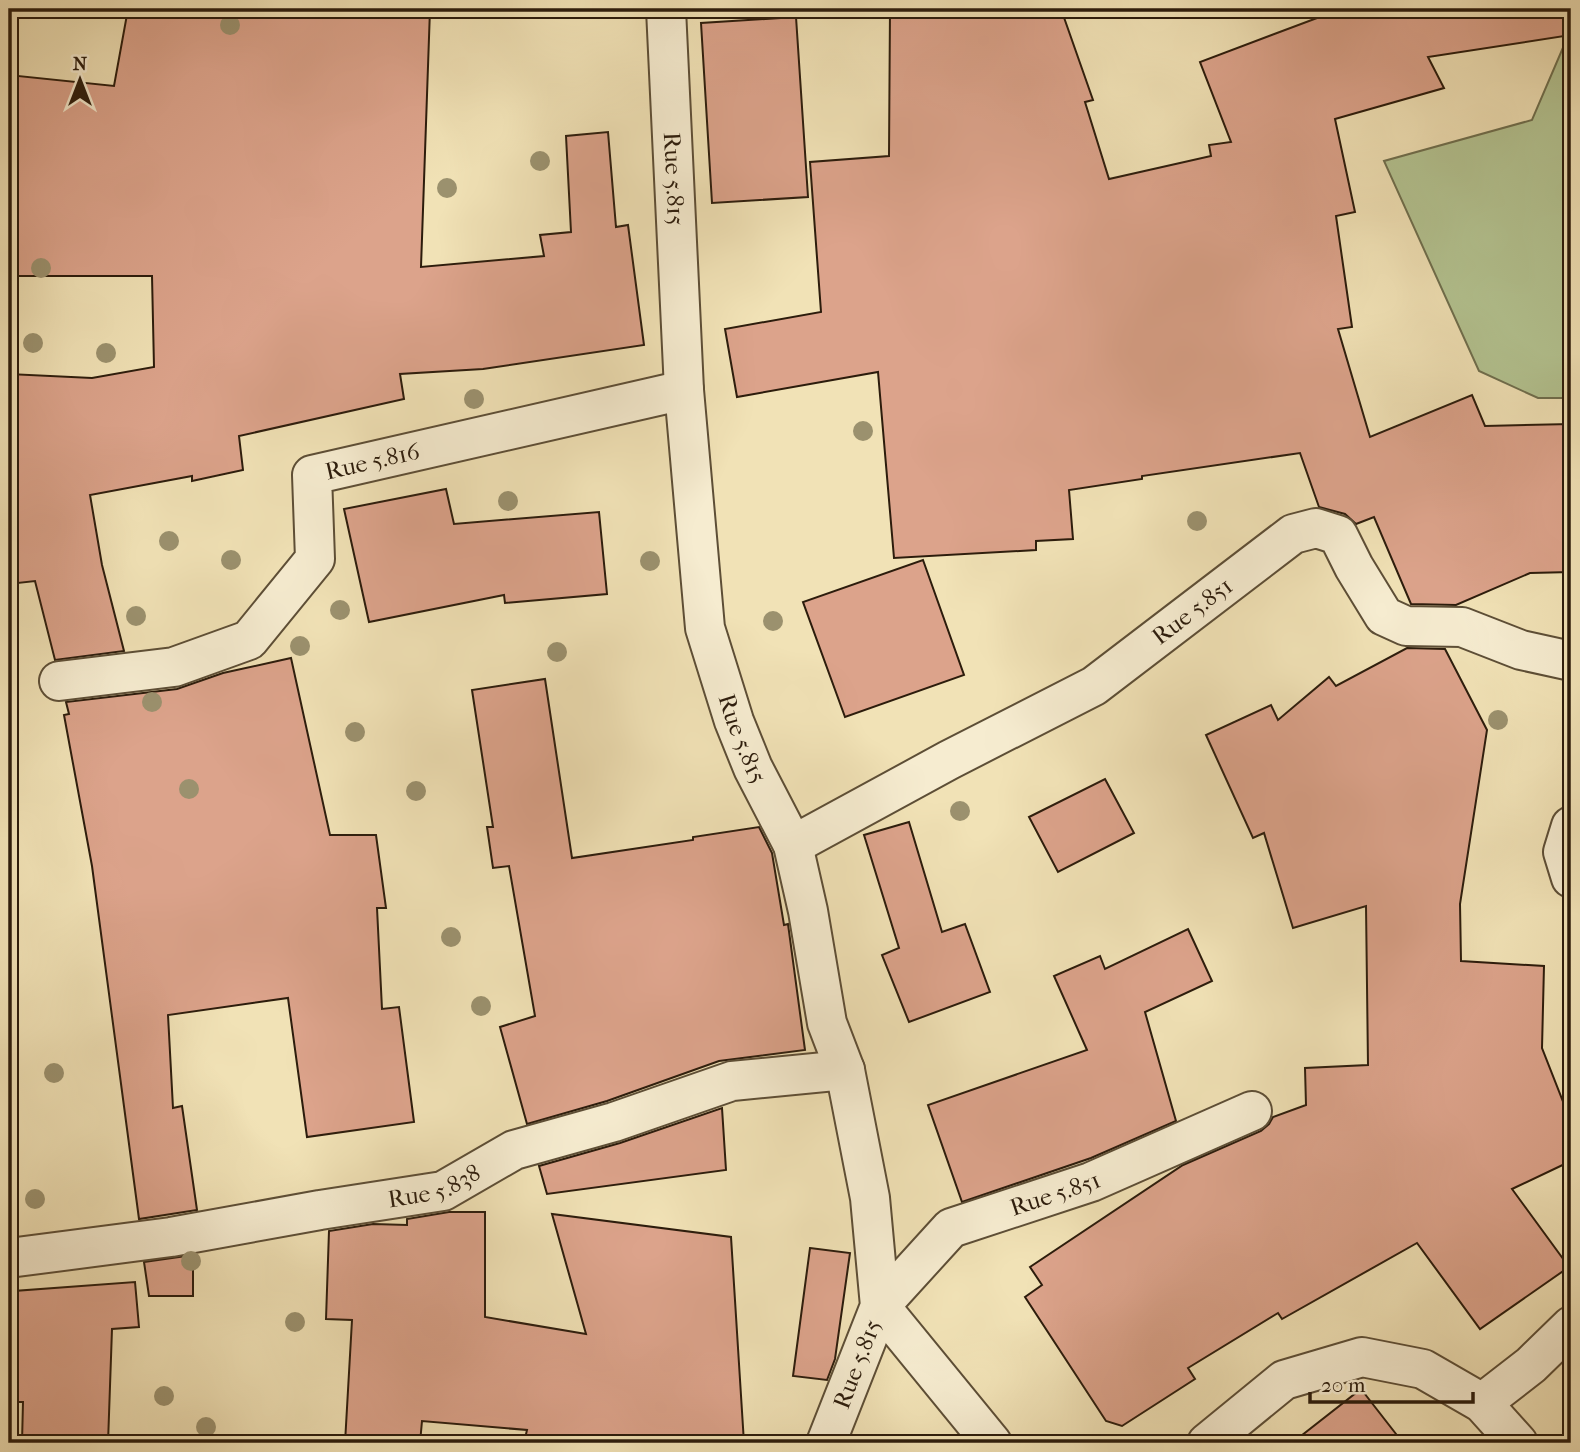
<svg xmlns="http://www.w3.org/2000/svg" width="1580" height="1452" font-family="'IM FELL French Canon',serif">
	<style>
		.green { fill: #b4c492; stroke: #70704f; stroke-width: 2 }
		.building { fill: #dca38b; stroke: #2c1c0c; stroke-width: 2 }
		.lines { fill: none; stroke-linecap: round; stroke-linejoin: round }
		.minor-casing { stroke: #5d4e36; stroke-width: 42 }
		.minor { stroke: #f6ecd0; stroke-width: 38 }
		.tree { fill: #9b916e }
		.labels { text-anchor: middle; stroke-width: 6; stroke-linejoin: round; paint-order: stroke }
		.street-label { font-size: 24px; fill: #2c1c0c; stroke: #f6ecd0 }
	</style>
	<rect width="100%" height="100%" fill="#f1e2b6"/>
	<filter id="stains"><feTurbulence type="fractalNoise" baseFrequency=".00286" numOctaves="4"/><feColorMatrix values="0 0 0 0 .2 0 0 0 0 .09 0 0 0 0 .02 0 0 0 .5 -.17"/></filter>
	<radialGradient id="worn" r=".72"><stop offset=".6" stop-color="#630" stop-opacity="0"/><stop offset="1" stop-color="#630" stop-opacity=".3"/></radialGradient>
	<path class="green" d="M1571,29V398H1538L1479,371L1384,161L1532,120Z"/>
	<g class="building">
		<path d="M128,9H430L421,267L544,256L540,235L571,232L566,136L608,132L616,227L628,225L644,345L483,369L400,374L404,399L239,436L243,470L192,481V476L90,495L102,565L124,651L55,660L35,581L9,584V374L92,378L154,367L152,276H9V75L114,86Z"/>
		<path d="M890,9H1061L1093,100L1085,102L1109,179L1211,156L1209,145L1231,142L1200,62L1341,9H1571V35L1428,57L1444,88L1335,119L1355,212L1336,216L1352,327L1338,329L1370,437L1472,395L1485,426L1571,424V572L1530,573L1456,605L1411,604L1374,517L1356,524L1345,514L1319,507L1300,453L1142,476V479L1069,490L1073,539L1036,541V550L894,558L878,372L737,397L725,329L821,312L810,162L889,156Z"/>
		<path d="M796,17L808,197L712,203L701,23Z"/>
		<path d="M446,489L454,524L599,512L607,594L505,603L504,595L369,622L344,509Z"/>
		<path d="M923,560L964,675L845,717L803,602Z"/>
		<path d="M1407,648L1445,649L1487,730L1460,904L1461,961L1544,966L1542,1048L1571,1122V1161L1512,1189L1569,1267L1480,1329L1417,1243L1282,1319L1278,1313L1188,1368L1195,1379L1122,1426L1106,1421L1025,1297L1042,1285L1030,1267L1183,1165L1261,1131L1269,1124L1273,1117L1306,1105L1305,1068L1368,1065L1366,906L1293,928L1264,833L1253,838L1206,735L1271,705L1278,720L1329,677L1336,686Z"/>
		<path d="M291,658L330,835H376L386,908H377L382,1009L399,1007L414,1122L307,1137L288,998L168,1015L173,1108L182,1106L197,1210L139,1219L92,866L64,715L69,714L66,702L177,689L223,673Z"/>
		<path d="M545,679L572,858L693,840V837L759,827L772,853L784,925L788,924L805,1050L719,1061L607,1101L527,1124L500,1027L535,1016L509,866L493,868L487,827H493L472,690Z"/>
		<path d="M1105,779L1134,833L1058,872L1029,817Z"/>
		<path d="M909,822L942,932L965,924L990,992L909,1022L882,955L899,948L864,835Z"/>
		<path d="M1188,929L1212,981L1145,1012L1176,1121L1091,1158L962,1202L928,1105L1087,1050L1054,976L1100,956L1105,969Z"/>
		<path d="M722,1108L726,1170L547,1194L539,1166L620,1143Z"/>
		<path d="M449,1212H485V1317L586,1334L552,1214L731,1237L744,1443H524L527,1430L422,1421L420,1443H345L352,1320L326,1319L329,1231L373,1224L407,1225V1219Z"/>
		<path d="M810,1248L850,1253L835,1359L827,1380L793,1376Z"/>
		<path d="M193,1255V1296H149L144,1262Z"/>
		<path d="M135,1282L139,1327L112,1329L108,1443H22L23,1402H9V1343H17L14,1291Z"/>
		<path d="M1361,1389L1403,1443H1292Z"/>
	</g>
	<g class="lines">
		<defs>
			<g id="minor">
				<path id="s1" d="M666,9L684,390L705,628L734,721L753,768L793,845L808,911L827,1023L845,1070L870,1198L880,1306L826,1443"/>
				<path id="s2" d="M59,681L174,667L249,640L315,559L312,475L684,390"/>
				<path d="M1571,826L1563,852L1571,878"/>
				<path id="s3" d="M793,845L949,760L1094,686L1293,534L1316,528L1338,535L1354,567L1384,616L1406,626L1462,627L1521,650L1571,661"/>
				<path id="s4" d="M9,1258L171,1237L320,1210L443,1191L514,1150L614,1122L732,1081L845,1070"/>
				<path d="M1482,1403L1531,1365L1571,1326"/>
				<path id="s5" d="M992,1443L880,1306L951,1228L1091,1182L1252,1111"/>
				<path d="M1207,1443L1284,1380L1362,1357L1423,1369L1482,1403L1518,1443"/>
			</g>
		</defs>
		<use href="#minor" class="minor-casing"/>
		<use href="#minor" class="minor"/>
	</g>
	<g class="tree">
		<circle cx="230" cy="25" r="10"/>
		<circle cx="540" cy="161" r="10"/>
		<circle cx="447" cy="188" r="10"/>
		<circle cx="41" cy="268" r="10"/>
		<circle cx="33" cy="343" r="10"/>
		<circle cx="106" cy="353" r="10"/>
		<circle cx="474" cy="399" r="10"/>
		<circle cx="863" cy="431" r="10"/>
		<circle cx="508" cy="501" r="10"/>
		<circle cx="1197" cy="521" r="10"/>
		<circle cx="169" cy="541" r="10"/>
		<circle cx="231" cy="560" r="10"/>
		<circle cx="650" cy="561" r="10"/>
		<circle cx="340" cy="610" r="10"/>
		<circle cx="136" cy="616" r="10"/>
		<circle cx="773" cy="621" r="10"/>
		<circle cx="300" cy="646" r="10"/>
		<circle cx="557" cy="652" r="10"/>
		<circle cx="152" cy="702" r="10"/>
		<circle cx="1498" cy="720" r="10"/>
		<circle cx="355" cy="732" r="10"/>
		<circle cx="189" cy="789" r="10"/>
		<circle cx="416" cy="791" r="10"/>
		<circle cx="960" cy="811" r="10"/>
		<circle cx="451" cy="937" r="10"/>
		<circle cx="481" cy="1006" r="10"/>
		<circle cx="54" cy="1073" r="10"/>
		<circle cx="35" cy="1199" r="10"/>
		<circle cx="191" cy="1261" r="10"/>
		<circle cx="295" cy="1322" r="10"/>
		<circle cx="164" cy="1396" r="10"/>
		<circle cx="206" cy="1427" r="10"/>
	</g>
	<g class="labels">
		<g class="street-label">
			<text dy="8" stroke="none"><textPath href="#s1" startOffset="170">Rue 5.815</textPath></text>
			<text dy="8" stroke="none"><textPath href="#s2" startOffset="446">Rue 5.816</textPath></text>
			<text dy="8" stroke="none"><textPath href="#s3" startOffset="464">Rue 5.851</textPath></text>
			<text dy="8" stroke="none"><textPath href="#s1" startOffset="737">Rue 5.815</textPath></text>
			<text dy="8" stroke="none"><textPath href="#s4" startOffset="432">Rue 5.838</textPath></text>
			<text dy="8" stroke="none"><textPath href="#s5" startOffset="392">Rue 5.851</textPath></text>
			<text transform="translate(857 1364) rotate(-69)" y="8">Rue 5.815</text>
		</g>
	</g>
	<rect width="1580" height="1452" fill="none" stroke="#f1e2b6" stroke-width="35"/>
	<rect x="10" y="10" width="1559" height="1431" fill="none" stroke="#2c1c0c" stroke-width="3.5"/>
	<rect x="18" y="18" width="1545" height="1417" fill="none" stroke="#2c1c0c" stroke-width="2"/>
	<g transform="translate(80 80)" stroke="#f6ecd0" stroke-width="5" paint-order="stroke">
	<path d="M0-5L12 26L0 18L-12 26Z" fill="#2c1c0c"/>
	<text y="-10" font-size="19" font-weight="bold" text-anchor="middle" fill="#2c1c0c">N</text>
	</g>
	<path d="M1310 1392v10h163v-10" fill="none" stroke="#2c1c0c" stroke-width="3.5"/>
	<text x="1321" y="1392" font-size="21" fill="#2c1c0c" stroke="#f6ecd0" stroke-width="5" paint-order="stroke">20 m</text>
	<rect width="100%" height="100%" filter="url(#stains)"/>
	<rect width="100%" height="100%" fill="url(#worn)"/>
</svg>
